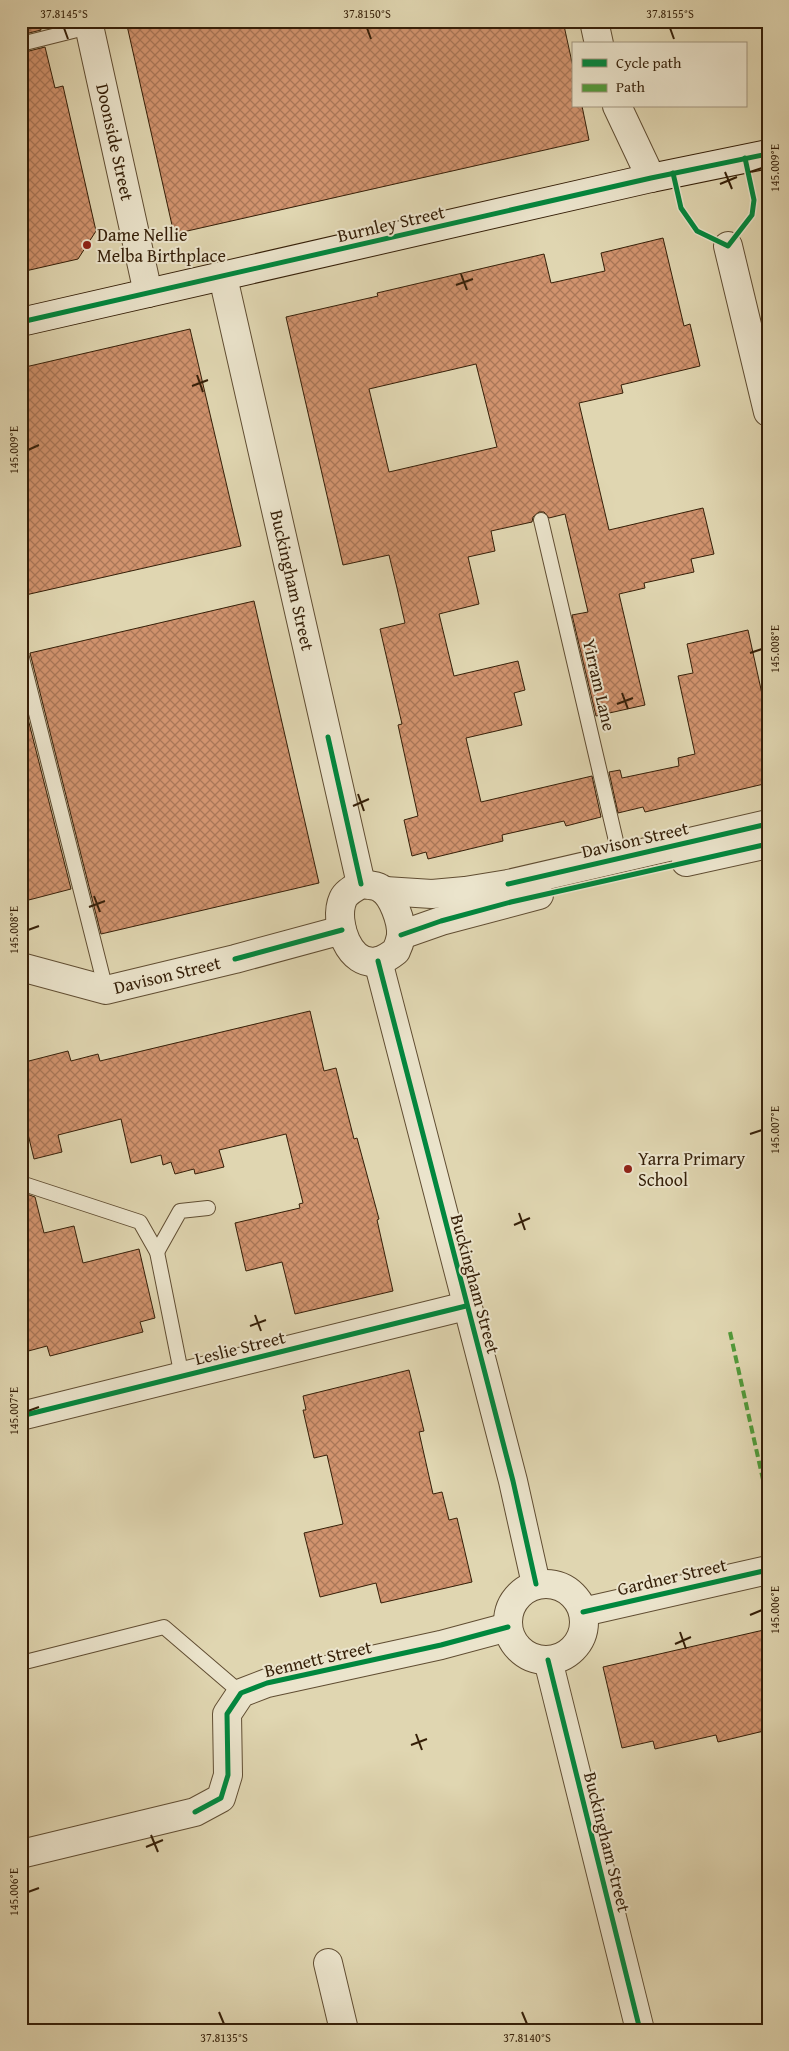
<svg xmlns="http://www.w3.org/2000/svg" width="789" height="2051" font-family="'Gentium Book Plus',serif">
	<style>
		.building { fill: url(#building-cross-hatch); stroke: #351f08; fill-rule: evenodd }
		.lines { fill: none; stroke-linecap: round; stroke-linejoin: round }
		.lane-casing { stroke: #604d32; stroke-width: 16 }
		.street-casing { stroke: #604d32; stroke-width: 30 }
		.secondary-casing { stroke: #351f08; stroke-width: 30 }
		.lane { stroke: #ebe4cc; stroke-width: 14 }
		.street { stroke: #ebe4cc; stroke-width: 28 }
		.secondary { stroke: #ebe4cc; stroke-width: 28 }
		.quiet { stroke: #519a3a; stroke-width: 4; stroke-dasharray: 8 4; stroke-linecap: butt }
		.cycleway-casing { stroke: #ebe4cc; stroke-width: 8 }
		.cycleway { stroke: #00873e; stroke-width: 5 }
		.ticks { fill: none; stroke: #351f08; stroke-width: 2 }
		.poi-dot { fill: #8f2418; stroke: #ebe4cc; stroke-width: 2 }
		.labels { text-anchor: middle; stroke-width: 4; stroke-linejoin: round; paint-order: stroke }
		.street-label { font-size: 18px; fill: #351f08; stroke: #ebe4cc }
		.poi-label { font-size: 18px; fill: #351f08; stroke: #ebe4cc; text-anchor: start }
		.neatline { fill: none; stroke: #351f08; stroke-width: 2 }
		.ticks-label { font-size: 12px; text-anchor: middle; fill: #351f08 }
	</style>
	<defs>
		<pattern id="building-cross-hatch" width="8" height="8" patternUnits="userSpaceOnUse" patternTransform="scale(1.25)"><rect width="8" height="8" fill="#d1936e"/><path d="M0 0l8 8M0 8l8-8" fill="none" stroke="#aa7758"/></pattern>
	</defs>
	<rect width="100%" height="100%" fill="#e0d6b1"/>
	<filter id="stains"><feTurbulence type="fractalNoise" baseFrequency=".004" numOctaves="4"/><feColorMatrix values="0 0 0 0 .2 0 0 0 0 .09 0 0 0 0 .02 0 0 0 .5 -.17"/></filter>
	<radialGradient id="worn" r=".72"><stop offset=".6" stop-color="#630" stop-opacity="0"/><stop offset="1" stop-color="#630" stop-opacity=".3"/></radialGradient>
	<g class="building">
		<path d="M21,21H39L41,30L21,35Z"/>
		<path d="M126,21H563L573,67V106H582L589,140L174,234Z"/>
		<path d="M45,47L55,88L63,86L96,231L78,259L21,272V53Z"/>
		<path d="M663,238L684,326L690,324L700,366L621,385L623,393L579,403L609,530L703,508L714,554L691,559L694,572L644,583L645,588L619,594L645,705L596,716L572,615L588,612L565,514L549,518L544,512H539L533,517L532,522L491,531L495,551L468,557L479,604L439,614L454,676L518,661L525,690L514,693L522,725L466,738L481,802L592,776L601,817L566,826L564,821L502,835L503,841L428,859L426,852L412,856L404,820L418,816L398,725L402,724L380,629L405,623L397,588L389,555L343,565L286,317L378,296L377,293L544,254L551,283L605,271L601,253ZM476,364L497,447L389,472L369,389Z"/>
		<path d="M190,329L241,546L21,596V368Z"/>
		<path d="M254,601L319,883L101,934L30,653Z"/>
		<path d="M748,630L764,703L768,702V783L645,812L643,807L618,813L609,772L620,770L622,778L679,766L678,758L695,754L678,676L693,673L687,644Z"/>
		<path d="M21,691L71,889L21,902Z"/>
		<path d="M310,1011L324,1071L336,1068L354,1139L357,1138L379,1219L377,1220L393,1291L295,1314L282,1262L246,1271L235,1223L300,1208L299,1204L303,1203L286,1134L219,1150L224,1167L195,1174L194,1169L175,1174L171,1162L163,1165L161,1155L131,1163L121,1119L58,1135L62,1152L34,1159L21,1105V1063L68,1051L71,1061L98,1054L100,1061Z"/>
		<path d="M21,1192L35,1197L44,1233L74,1226L83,1263L139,1249L155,1318L140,1322L143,1332L50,1356L47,1346L21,1353Z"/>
		<path d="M409,1370L424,1431L419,1432L433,1494L442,1492L449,1520L457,1518L472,1582L381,1603L376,1583L320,1597L304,1533L343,1524L327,1455L314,1458L303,1410H306L303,1396Z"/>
		<path d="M768,1629V1730L718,1742L716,1735L655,1749L653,1741L622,1748L603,1667Z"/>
	</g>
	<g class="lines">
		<defs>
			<g id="lane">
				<path d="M21,44L89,27"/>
				<path d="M541,520L620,858"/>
				<path d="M21,654L106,990"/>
				<path d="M21,1183L140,1222L157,1252L182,1377"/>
				<path d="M157,1252L180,1211L208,1208"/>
				<path d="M21,1663L164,1627L241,1693"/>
			</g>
			<g id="street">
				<path id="s1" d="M88,21L148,293"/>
				<path d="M594,21L599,44"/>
				<path d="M617,106L651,178"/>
				<path d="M728,246L768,412"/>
				<path id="s2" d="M223,277L361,884"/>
				<path d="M686,862L768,844"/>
				<path d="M361,884C367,885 375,885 380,888C393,895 402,922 401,936C400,941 398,947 396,951C391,955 385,959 379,961C349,969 333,921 343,899C346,892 355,888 361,884Z"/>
				<path d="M385,891L432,894L465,891L508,884L768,824"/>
				<path d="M401,935L441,921L539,895"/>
				<path d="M378,961L513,1481L536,1584"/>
				<path id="s3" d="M21,967L106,990L235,959L342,930"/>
				<path d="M21,1416L466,1306"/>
				<circle cx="546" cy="1622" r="38"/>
				<path d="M583,1612L768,1570"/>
				<path d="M548,1660L640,2030"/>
				<path d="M21,1854L195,1812L221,1798L228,1775L227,1714L241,1693L267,1683L441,1645L508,1627"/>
				<path d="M328,1963L344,2030"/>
			</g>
			<path id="secondary" d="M21,322L651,178L768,154"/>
		</defs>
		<use href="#lane" class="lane-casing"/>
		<use href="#street" class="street-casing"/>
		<use href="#secondary" class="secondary-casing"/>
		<use href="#lane" class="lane"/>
		<use href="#street" class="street"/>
		<use href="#secondary" class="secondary"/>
		<path class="quiet" d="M730,1332L768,1502"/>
		<defs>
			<g id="cycleway">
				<path d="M673,173L681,208L697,231L728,246L752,215L754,200L745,158"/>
				<path d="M21,322L651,178L768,154"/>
				<path d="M328,737L361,884"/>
				<path d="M508,884L768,824"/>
				<path d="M401,935L441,921L511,902L768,844"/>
				<path d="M235,959L342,930"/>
				<path d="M378,961L513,1481L536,1584"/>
				<path d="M21,1416L466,1306"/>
				<path d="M583,1612L768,1570"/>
				<path d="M548,1660L640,2030"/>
				<path d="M195,1812L221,1798L228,1775L227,1714L241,1693L267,1683L441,1645L508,1627"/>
			</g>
		</defs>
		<use href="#cycleway" class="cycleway-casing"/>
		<use href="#cycleway" class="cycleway"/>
	</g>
	<path class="ticks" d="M64,28L68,39M367,28L371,39M670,28L674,39M725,172L732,189M750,172L762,168M720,184L737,177M461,274L467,290M456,285L473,279M197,375L203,392M192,386L208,380M28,450L39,445M750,653L762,649M622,693L628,709M617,704L633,698M358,794L364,811M353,806L369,799M94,896L100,912M89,907L105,901M28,930L39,926M750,1134L762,1130M519,1213L525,1230M514,1225L530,1218M255,1315L261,1331M250,1326L266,1320M28,1411L39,1407M750,1615L762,1610M680,1632L686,1649M675,1644L691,1637M416,1734L422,1750M411,1745L427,1739M151,1835L158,1852M146,1847L163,1840M28,1892L39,1888M219,2012L224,2024M522,2012L527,2024"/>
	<g class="poi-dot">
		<circle cx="87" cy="245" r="5"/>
		<circle cx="628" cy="1169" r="5"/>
	</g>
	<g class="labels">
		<g class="street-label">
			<text dy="6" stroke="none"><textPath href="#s1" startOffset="124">Doonside Street</textPath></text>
			<text transform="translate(391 224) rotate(-13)" y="6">Burnley Street</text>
			<text dy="6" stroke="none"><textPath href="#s2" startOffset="311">Buckingham Street</textPath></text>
			<text transform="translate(599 685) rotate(77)" y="6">Yirram Lane</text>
			<text transform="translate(635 840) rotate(-13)" y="6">Davison Street</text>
			<text dy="6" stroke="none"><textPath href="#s3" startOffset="151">Davison Street</textPath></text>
			<text transform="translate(475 1284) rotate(75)" y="6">Buckingham Street</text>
			<text transform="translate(240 1348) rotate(-14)" y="6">Leslie Street</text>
			<text transform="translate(672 1577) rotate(-13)" y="6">Gardner Street</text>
			<text transform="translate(318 1659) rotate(-13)" y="6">Bennett Street</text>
			<text transform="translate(607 1842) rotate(76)" y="6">Buckingham Street</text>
		</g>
		<g class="poi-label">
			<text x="97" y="241">Dame Nellie<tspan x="97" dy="21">Melba Birthplace</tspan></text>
			<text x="638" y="1165">Yarra Primary<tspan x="638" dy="21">School</tspan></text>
		</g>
	</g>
	<rect width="789" height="2051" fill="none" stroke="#e0d6b1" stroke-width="55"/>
	<rect x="572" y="42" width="175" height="65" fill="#ebe4cc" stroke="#a2957e"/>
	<rect x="582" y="59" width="25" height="8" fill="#00873e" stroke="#a2957e"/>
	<text x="616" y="68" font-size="15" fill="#351f08">Cycle path</text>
	<rect x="582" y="84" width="25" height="8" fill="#519a3a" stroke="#a2957e"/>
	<text x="616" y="92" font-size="15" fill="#351f08">Path</text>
	<rect x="28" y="28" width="734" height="1996" class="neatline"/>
	<g class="ticks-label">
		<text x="64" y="18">37.8145°S</text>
		<text x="367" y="18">37.8150°S</text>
		<text x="670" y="18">37.8155°S</text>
		<text transform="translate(775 168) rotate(-90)" y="4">145.009°E</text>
		<text transform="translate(14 450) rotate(-90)" y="4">145.009°E</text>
		<text transform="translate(775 649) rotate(-90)" y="4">145.008°E</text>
		<text transform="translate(14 930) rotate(-90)" y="4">145.008°E</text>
		<text transform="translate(775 1130) rotate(-90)" y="4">145.007°E</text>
		<text transform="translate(14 1411) rotate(-90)" y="4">145.007°E</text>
		<text transform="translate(775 1610) rotate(-90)" y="4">145.006°E</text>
		<text transform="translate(14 1892) rotate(-90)" y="4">145.006°E</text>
		<text x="224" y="2042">37.8135°S</text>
		<text x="527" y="2042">37.8140°S</text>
	</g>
	<rect width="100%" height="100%" filter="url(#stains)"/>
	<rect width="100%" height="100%" fill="url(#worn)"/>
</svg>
